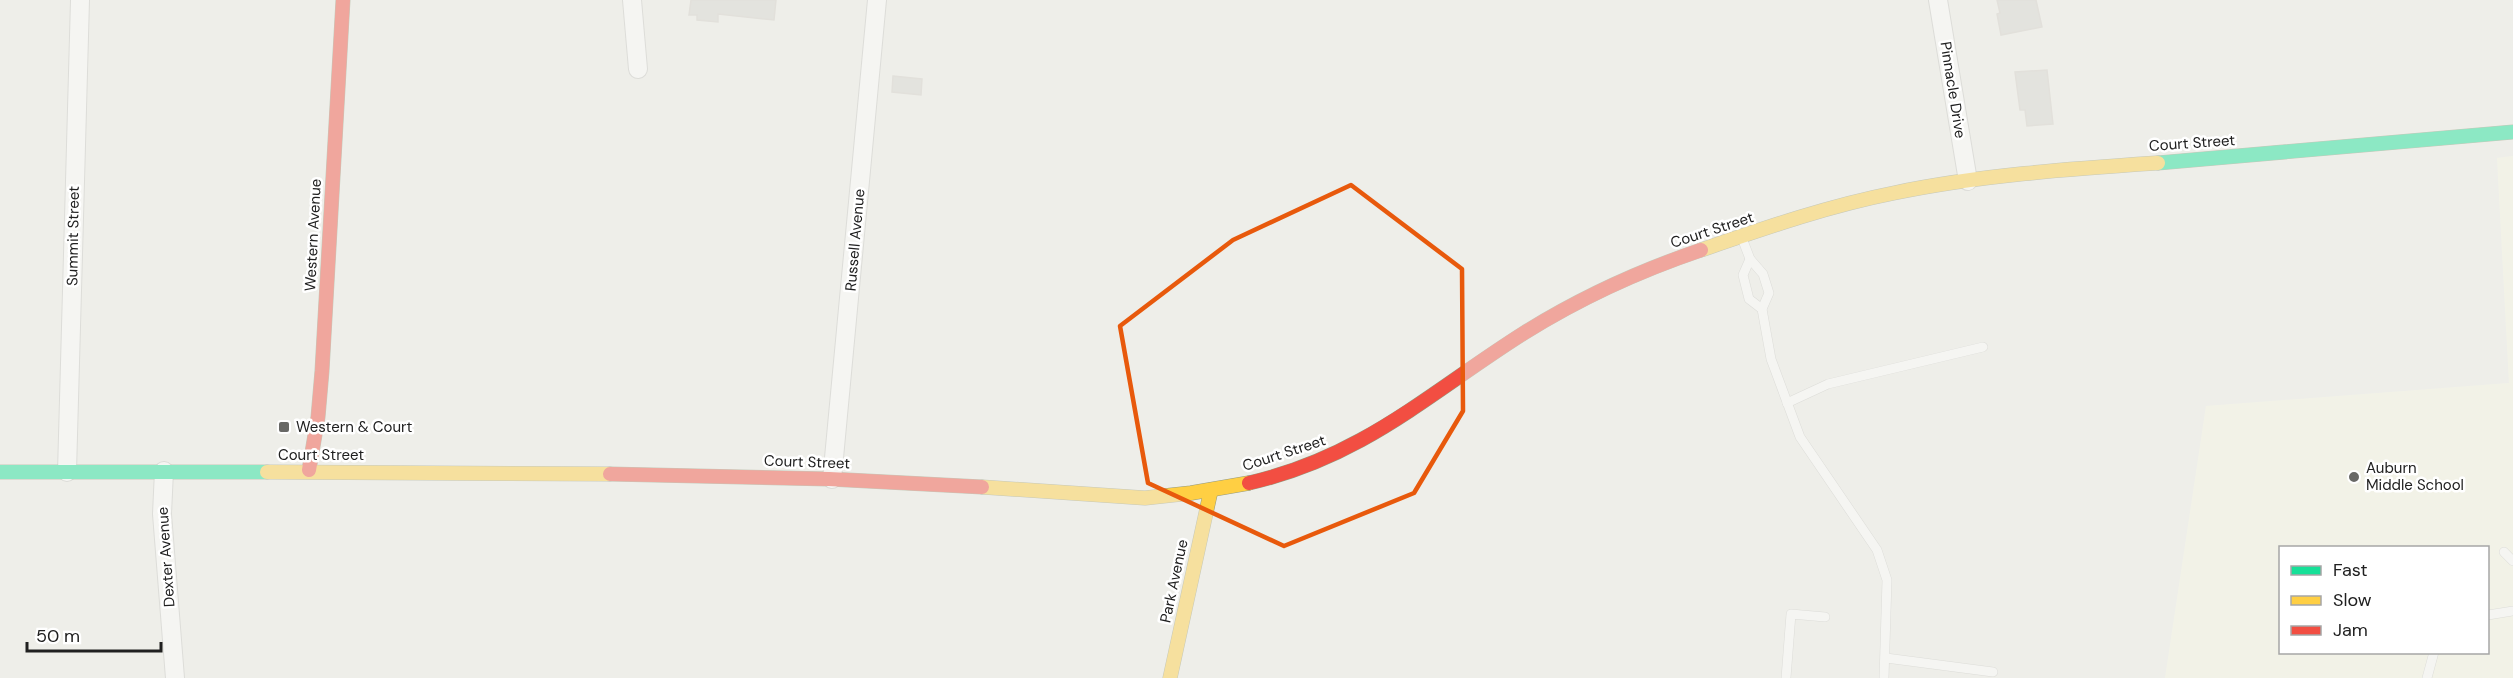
<svg xmlns="http://www.w3.org/2000/svg" width="2513" height="678" font-family="'DM Sans',sans-serif">
	<style>
		.education { fill: #f6f7e5; fill-rule: evenodd }
		.building { fill: #d5d4d0; stroke: #d2cfca; stroke-width: 1.5 }
		.lines { fill: none; stroke-linecap: round; stroke-linejoin: round }
		.lane-casing { stroke: #c7c7c5; stroke-width: 10 }
		.street-casing { stroke: #c7c7c5; stroke-width: 20 }
		.fast-casing { stroke: #959a7f; stroke-width: 15 }
		.slow-casing { stroke: #959a7f; stroke-width: 15 }
		.jam-casing { stroke: #959a7f; stroke-width: 15 }
		.lane { stroke: #fcfcfc; stroke-width: 9 }
		.street { stroke: #fcfcfc; stroke-width: 18 }
		.fast { stroke: #16e098; stroke-width: 14 }
		.slow { stroke: #ffcf43; stroke-width: 14 }
		.jam { stroke: #f24e42; stroke-width: 14 }
		.marked { fill: none; stroke: #e8590c; stroke-width: 4.5; stroke-linejoin: round }
		.poi-dot { fill: #686866; stroke: #fff; stroke-width: 2 }
		.labels { text-anchor: middle; stroke-width: 5; stroke-linejoin: round; paint-order: stroke }
		.street-label { font-size: 15px; fill: #202020; stroke: #fff }
		.poi-label { font-size: 15px; fill: #202020; stroke: #fff; text-anchor: start }
	</style>
	<rect width="100%" height="100%" fill="#eeeee9"/>
	<path class="education" d="M2513,156V678H2165L2206,406L2509,383L2497,158ZM2280,548H2488V652H2280Z"/>
	<g class="building">
		<path d="M691,0H776L774,20L718,14V22L697,20V15H689Z"/>
		<path d="M1997,0H2036L2042,27L2001,35L1997,14L2000,13Z"/>
		<path d="M2047,70L2053,124L2027,126L2025,110H2020L2015,72Z"/>
		<path d="M893,76L922,79L921,95L892,92Z"/>
	</g>
	<g class="lines">
		<defs>
			<g id="lane">
				<path d="M1742,238L1750,259L1763,274L1769,293L1762,309L1771,359L1800,437L1877,550L1887,580L1884,678"/>
				<path d="M1750,259L1743,275L1749,299L1762,309"/>
				<path d="M1787,403L1828,384L1983,347"/>
				<path d="M2504,552L2513,561"/>
				<path d="M2488,615L2513,611"/>
				<path d="M1886,658L1993,672"/>
				<path d="M1786,678L1791,614L1825,617"/>
				<path d="M2427,678L2434,652"/>
			</g>
			<g id="street">
				<path d="M632,0L638,69"/>
				<path d="M1938,0L1968,181"/>
				<path d="M164,471L162,514L175,678"/>
				<path d="M67,472L80,0"/>
				<path d="M832,479L877,0"/>
			</g>
			<g id="fast">
				<path d="M2158,163L2513,132"/>
				<path d="M0,472H267"/>
			</g>
			<g id="slow">
				<path d="M1701,250C1765,228 1828,206 1894,193C1981,175 2070,169 2158,163"/>
				<path d="M267,472L610,474"/>
				<path d="M982,487L1145,498L1191,493L1249,483"/>
				<path d="M1170,678L1211,490"/>
			</g>
			<g id="jam">
				<path d="M309,470L318,417L322,371L343,0"/>
				<path d="M610,474L829,479L982,487"/>
				<path d="M1249,483C1363,457 1429,393 1524,333C1580,298 1639,271 1701,250"/>
			</g>
		</defs>
		<use href="#lane" class="lane-casing"/>
		<use href="#street" class="street-casing"/>
		<use href="#fast" class="fast-casing"/>
		<use href="#slow" class="slow-casing"/>
		<use href="#jam" class="jam-casing"/>
		<use href="#lane" class="lane"/>
		<use href="#street" class="street"/>
		<use href="#fast" class="fast"/>
		<use href="#slow" class="slow"/>
		<use href="#jam" class="jam"/>
	</g>
	<path d="M0 0H2513V678H0ZM1351,185L1462,269L1463,411L1414,493L1284,546L1148,483L1120,326L1233,240Z" fill="#eeeee9" fill-opacity=".55" fill-rule="evenodd"/>
	<path class="marked" d="M1351,185L1462,269L1463,411L1414,493L1284,546L1148,483L1120,326L1233,240Z"/>
	<g class="poi-dot">
		<rect x="278" y="421" width="12" height="12" rx="3"/>
		<circle cx="2354" cy="477" r="6"/>
	</g>
	<g class="labels">
		<g class="street-label">
			<text transform="translate(1953 90) rotate(81)" y="5">Pinnacle Drive</text>
			<text transform="translate(2192 143) rotate(-4)" y="5">Court Street</text>
			<text transform="translate(1712 230) rotate(-18)" y="5">Court Street</text>
			<text transform="translate(313 235) rotate(-87)" y="5">Western Avenue</text>
			<text transform="translate(73 236) rotate(-89)" y="5">Summit Street</text>
			<text transform="translate(855 240) rotate(-85)" y="5">Russell Avenue</text>
			<text transform="translate(1284 453) rotate(-18)" y="5">Court Street</text>
			<text x="321" y="460">Court Street</text>
			<text transform="translate(807 462) rotate(2)" y="5">Court Street</text>
			<text transform="translate(166 557) rotate(-94)" y="5">Dexter Avenue</text>
			<text transform="translate(1174 581) rotate(-78)" y="5">Park Avenue</text>
		</g>
		<g class="poi-label">
			<text x="296" y="432">Western &amp; Court</text>
			<text x="2366" y="473">Auburn<tspan x="2366" dy="17">Middle School</tspan></text>
		</g>
	</g>
	<rect x="2279" y="546" width="210" height="108" fill="#ffffff" stroke="#a6a6a6" stroke-width="1.5"/>
	<rect x="2291" y="566" width="30" height="9" fill="#16e098" stroke="#a6a6a6" stroke-width="1.5"/>
	<text x="2333" y="576" font-size="18" fill="#202020">Fast</text>
	<rect x="2291" y="596" width="30" height="9" fill="#ffcf43" stroke="#a6a6a6" stroke-width="1.5"/>
	<text x="2333" y="606" font-size="18" fill="#202020">Slow</text>
	<rect x="2291" y="626" width="30" height="9" fill="#f24e42" stroke="#a6a6a6" stroke-width="1.5"/>
	<text x="2333" y="636" font-size="18" fill="#202020">Jam</text>
	<path d="M27 642v9h134v-9" fill="none" stroke="#202020" stroke-width="3"/>
	<text x="36" y="642" font-size="18" fill="#202020" stroke="#ffffff" stroke-width="4.5" paint-order="stroke">50 m</text>
</svg>
